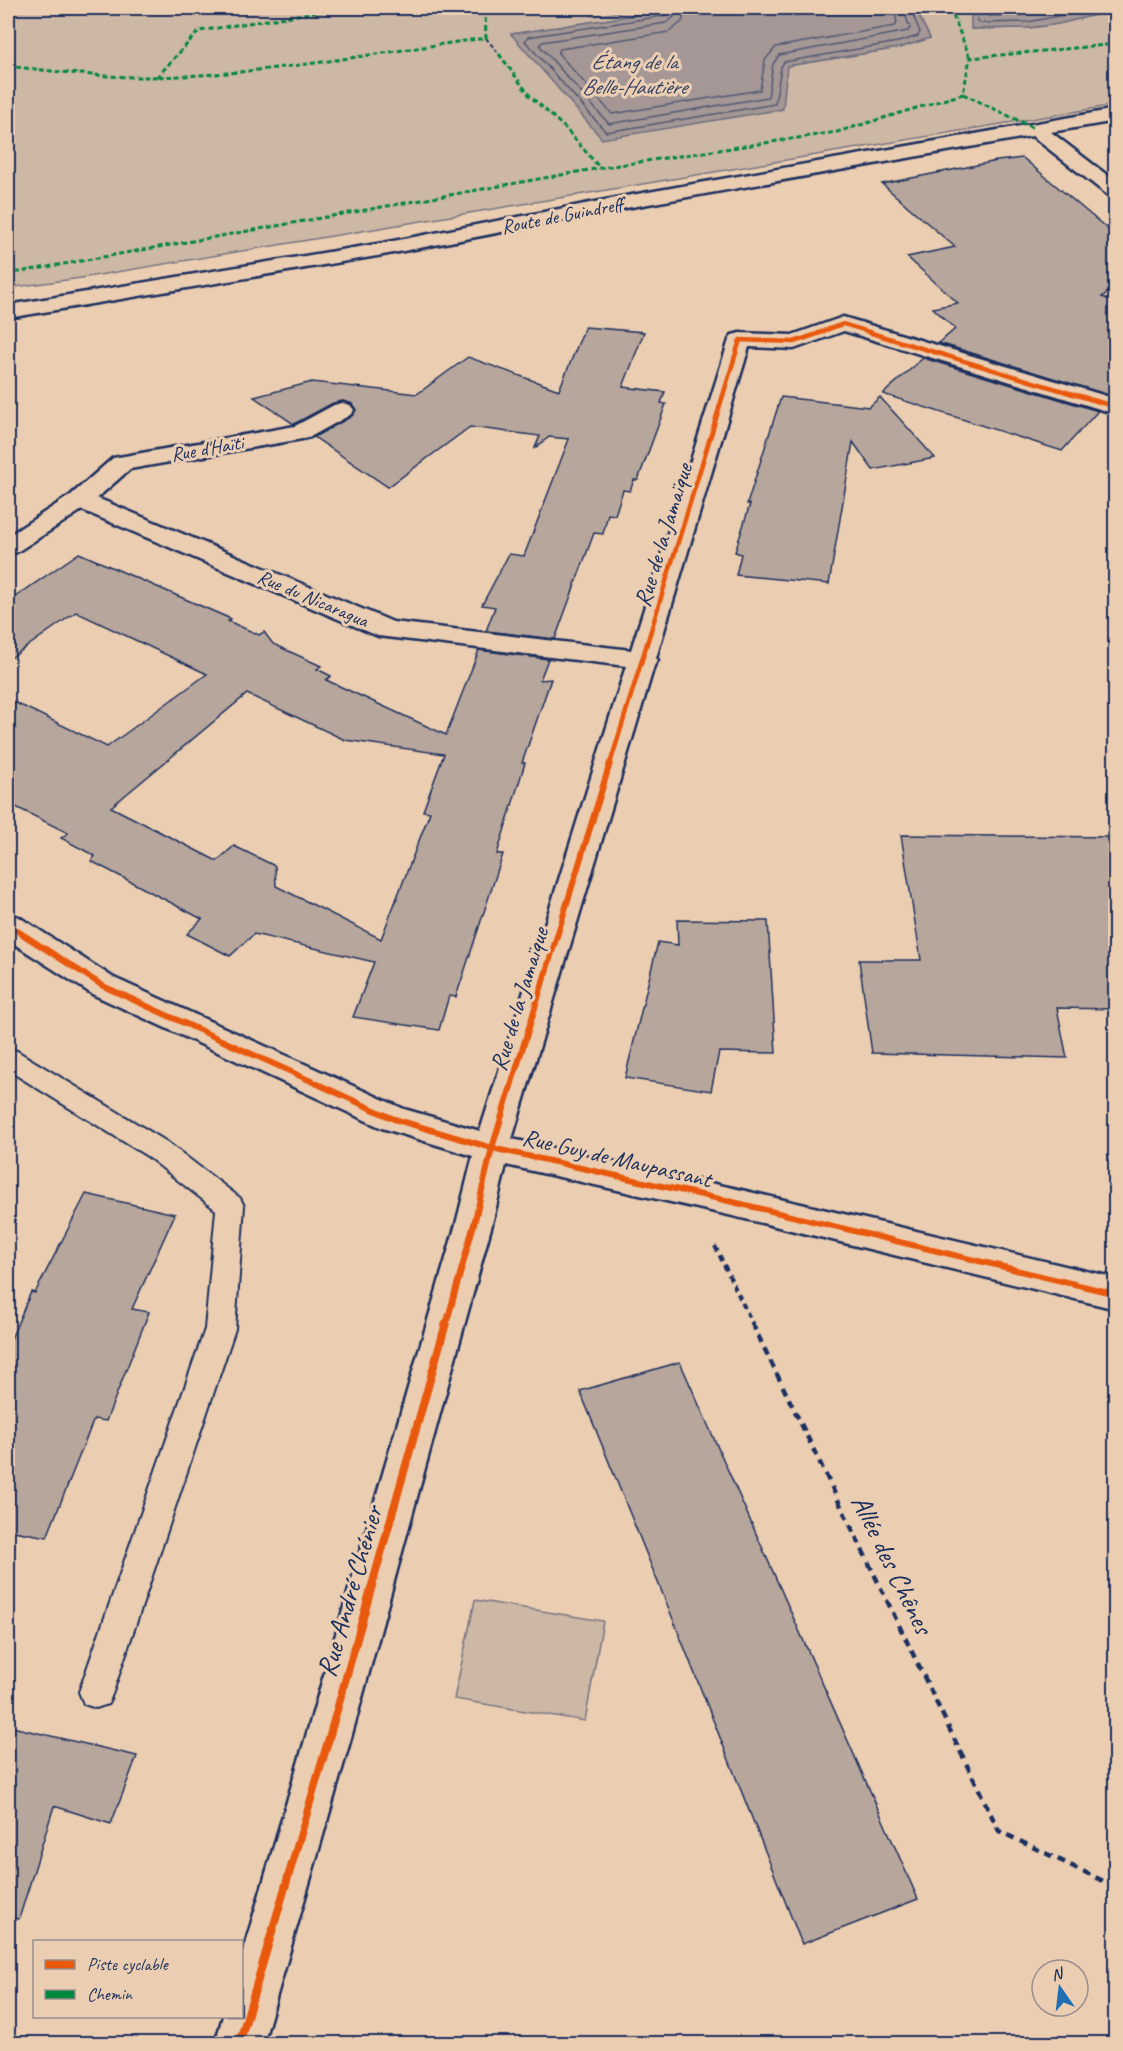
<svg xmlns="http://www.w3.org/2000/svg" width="1123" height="2051" font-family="Caveat,sans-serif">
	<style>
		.green { fill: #cdb7a5; stroke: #747382; stroke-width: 1.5 }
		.water { fill: #a49795; stroke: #6d6d7f; stroke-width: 1.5 }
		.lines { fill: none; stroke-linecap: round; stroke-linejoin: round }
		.shore { stroke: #525974; stroke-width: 1.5 }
		.building { fill: #b7a69c; stroke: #1b2f5e; stroke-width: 1.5; fill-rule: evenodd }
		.service-casing { stroke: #1b2f5e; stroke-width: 4 }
		.minor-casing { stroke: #1b2f5e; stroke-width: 5 }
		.path-far2 { stroke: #1b2f5e; stroke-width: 2; stroke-dasharray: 4 3; stroke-linecap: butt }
		.path-far1 { stroke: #1b2f5e; stroke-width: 4; stroke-dasharray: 6 4.5; stroke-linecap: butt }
		.path { stroke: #1b2f5e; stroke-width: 4.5; stroke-dasharray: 8 6; stroke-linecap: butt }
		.service { fill: #ebceb1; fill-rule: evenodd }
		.minor { fill: #ebceb1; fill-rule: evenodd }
		.quiet { stroke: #00873e; stroke-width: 3; stroke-dasharray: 5 3; stroke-linecap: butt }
		.cycleway-far3-casing { stroke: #ebceb1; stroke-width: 6 }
		.cycleway-far2-casing { stroke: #ebceb1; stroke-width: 8 }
		.cycleway-far1-casing { stroke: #ebceb1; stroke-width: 10 }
		.cycleway-casing { stroke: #ebceb1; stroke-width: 11 }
		.cycleway-far3 { stroke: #e8590c; stroke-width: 4 }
		.cycleway-far2 { stroke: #e8590c; stroke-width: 4.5 }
		.cycleway-far1 { stroke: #e8590c; stroke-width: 6 }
		.cycleway { stroke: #e8590c; stroke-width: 8 }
		.labels { text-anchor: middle; stroke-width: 6; stroke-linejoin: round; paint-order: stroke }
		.far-street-label { font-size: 20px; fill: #1b2f5e; stroke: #ebceb1 }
		.far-water-label { font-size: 22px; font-style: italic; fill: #303f66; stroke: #ebceb1 }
		.street-label { font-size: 24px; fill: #1b2f5e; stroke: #ebceb1 }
		.near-street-label { font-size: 28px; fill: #1b2f5e; stroke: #ebceb1 }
	</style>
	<rect width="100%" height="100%" fill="#ebceb1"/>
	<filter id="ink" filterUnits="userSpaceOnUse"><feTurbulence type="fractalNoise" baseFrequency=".0167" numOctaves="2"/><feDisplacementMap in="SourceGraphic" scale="12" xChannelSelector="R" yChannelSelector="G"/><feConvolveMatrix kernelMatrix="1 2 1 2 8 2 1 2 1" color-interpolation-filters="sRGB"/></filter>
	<g filter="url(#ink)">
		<g class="green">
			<path d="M8,8H583L592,16L650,8H682L511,34L787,66L899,48L930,38L915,8H971L972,29L1029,28L1058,24L1115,10V105L81,278L8,288Z"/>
			<path d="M475,1600L603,1621L585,1721L454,1699Z"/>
		</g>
		<g class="water">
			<path d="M682,8H915L930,38L899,48L787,66L783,109L602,139L511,34Z"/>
			<path d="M971,8H1115L1116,10L1058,24L1029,28L971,29Z"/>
		</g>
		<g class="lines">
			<g class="shore">
				<path d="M669,8L668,13L663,16L528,37L525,41L606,132L775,104L781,67L784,62L898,42L918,36L920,32L910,8"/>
				<path d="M677,8L674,17L666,23L542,42L540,46L609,124L768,97L773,64L779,55L908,31L910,28L903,8"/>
				<path d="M686,8L682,22L669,32L560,49L558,53L612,114L760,90L765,60L776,47L895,26L897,23L894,8"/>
				<path d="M977,8V21L980,23L1028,22L1099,8"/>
				<path d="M984,8L988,16L1028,14L1067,8"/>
			</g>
		</g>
		<g class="building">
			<path d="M1023,158L1116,236V286L1102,297L1116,302V392L1112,396L939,343L955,329L933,308L958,303L907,257L955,247L882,184L997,161Z"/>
			<path d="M585,327L644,332L623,387L665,392L661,403L666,404L638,480H634L630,491L623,490L615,515L608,514L603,534L594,533L555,639L486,631L495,607L482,605L509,554L524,556L569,439L549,437L535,448L540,436L470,427L388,487L314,437L352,416L356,410L352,404L343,401L333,403L294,424L254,397L312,382L417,394L468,357L559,390Z"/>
			<path d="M923,358L1098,411L1062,451L883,394Z"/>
			<path d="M781,397L869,407L880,397L935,458L873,470L853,442L829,584L736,575L741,554L735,552L750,504H747Z"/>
			<path d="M79,553L231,619L228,621L259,635L264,632L273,644L321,666L317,669L331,676L326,680L446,735L479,650L548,659L540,680L551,679L522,763H525L497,854H503L456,997L449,996L439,1030L353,1017L374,962L254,934L230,956L187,934L202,919L91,861L95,856L61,838L68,833L8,803V699L107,747L207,674L76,612L8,660V602ZM247,694L345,740L444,754L423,811L430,812L381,939L276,886L275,866L234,846L217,861L111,807Z"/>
			<path d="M901,835L1116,837V1009L1057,1008L1067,1058L872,1053L859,960H921Z"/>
			<path d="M677,920L768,921L776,1053L719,1052L711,1091L625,1078L658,942L678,945Z"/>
			<path d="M86,1194L175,1214L132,1309L149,1312L106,1421L94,1419L47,1537L8,1530V1346L31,1292L35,1293Z"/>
			<path d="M680,1362L918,1899L802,1944L677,1629L580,1391Z"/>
			<path d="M8,1726L137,1756L111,1824L54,1806L19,1919L8,1917Z"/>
		</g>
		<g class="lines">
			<defs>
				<path id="service" d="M8,1048L17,1051L167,1142L240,1198L244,1206L235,1329L113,1692L108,1704L96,1708L84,1704L79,1692L205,1329L216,1210L147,1156L8,1070Z"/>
				<g id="minor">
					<path d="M1116,109V121L1051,132L1116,182V198L1109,196L1032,136L626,208L383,255L8,318V305L383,243L626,196Z"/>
					<path d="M843,317L1116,399V414L844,331L794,349L749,347L656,658L658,660L654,666L512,1139L733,1188L1116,1278V1309L733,1216L506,1165L492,1224L351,1738L263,2044H215L223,2016H242V1955L456,1224L473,1156L382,1128L92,994L8,940V914L19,917L114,978L404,1109L480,1131L626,666L378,636L82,510L17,552L8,555V536L71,495L113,458L295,426L334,405L342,403L350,405L354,410L350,415L310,437L302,439L130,469L97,498L393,622L631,650L729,340L732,335L740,333L792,335Z"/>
				</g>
			</defs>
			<use href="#service" class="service-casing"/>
			<use href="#minor" class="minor-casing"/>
			<path class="path-far2" d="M486,38L499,54"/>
			<path class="path-far1" d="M715,1246L753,1325"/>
			<path class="path" d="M752,1323L999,1831L1116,1887"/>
			<use href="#service" class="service"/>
			<use href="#minor" class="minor"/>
			<g class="quiet">
				<path d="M950,8L970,58"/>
				<path d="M499,54L530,96L565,128L600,168"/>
				<path d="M8,66C52,71 96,77 140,77C256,77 372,53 486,38L485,13L489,8"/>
				<path d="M157,77L199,31L341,8"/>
				<path d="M963,94L1034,128"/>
				<path d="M8,274L600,168L837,132L963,94L970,58L1116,44"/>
			</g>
			<defs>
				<path id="cycleway-far3" d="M818,333L843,324L873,333"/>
				<g id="cycleway-far2">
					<path d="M868,332L1116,407"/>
					<path d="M610,764L740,340L794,342L823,332"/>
				</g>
				<g id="cycleway-far1">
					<path d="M8,925L103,986L394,1119L492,1148L733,1202L1116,1294"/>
					<path d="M446,1325L474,1224L492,1148L610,763"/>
				</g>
				<path id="cycleway" d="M239,2044L329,1738L446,1323"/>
			</defs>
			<use href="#cycleway-far3" class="cycleway-far3-casing"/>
			<use href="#cycleway-far2" class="cycleway-far2-casing"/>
			<use href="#cycleway-far1" class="cycleway-far1-casing"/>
			<use href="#cycleway" class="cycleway-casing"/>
			<use href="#cycleway-far3" class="cycleway-far3"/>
			<use href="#cycleway-far2" class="cycleway-far2"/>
			<use href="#cycleway-far1" class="cycleway-far1"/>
			<use href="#cycleway" class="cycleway"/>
		</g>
	</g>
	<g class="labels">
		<g class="far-street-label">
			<text transform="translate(562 215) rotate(-11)" y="7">Route de Guindreff</text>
			<text transform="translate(207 448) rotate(-10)" y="7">Rue d'Haïti</text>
			<text transform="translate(313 598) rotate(23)" y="7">Rue du Nicaragua</text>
		</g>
		<g class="far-water-label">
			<text x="634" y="69">Étang de la<tspan x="634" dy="25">Belle-Hautière</tspan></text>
		</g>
		<g class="street-label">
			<text transform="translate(663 535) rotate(-73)" y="8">Rue de la Jamaïque</text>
			<text transform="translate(519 999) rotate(-73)" y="8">Rue de la Jamaïque</text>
			<text transform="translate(617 1158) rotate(13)" y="8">Rue Guy de Maupassant</text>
		</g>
		<g class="near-street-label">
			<text transform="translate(893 1564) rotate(64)" y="10">Allée des Chênes</text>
			<text transform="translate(349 1591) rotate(-74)" y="10">Rue André Chénier</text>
		</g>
	</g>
	<rect width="1123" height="2051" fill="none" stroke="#ebceb1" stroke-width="30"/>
	<rect x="15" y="15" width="1093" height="2021" fill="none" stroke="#1b2f5e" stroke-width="2" filter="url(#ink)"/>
	<rect x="33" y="1940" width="210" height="78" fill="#ebceb1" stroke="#988e90" stroke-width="1.5"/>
	<rect x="45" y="1960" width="30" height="9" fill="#e8590c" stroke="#988e90" stroke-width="1.5"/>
	<text x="87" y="1970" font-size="18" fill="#1b2f5e">Piste cyclable</text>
	<rect x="45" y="1990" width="30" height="9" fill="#00873e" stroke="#988e90" stroke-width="1.5"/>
	<text x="87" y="2000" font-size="18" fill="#1b2f5e">Chemin</text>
	<g transform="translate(1060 1988) rotate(346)"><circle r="28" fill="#ebceb1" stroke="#988e90" stroke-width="1.5"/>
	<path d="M0-4.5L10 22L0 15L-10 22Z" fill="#1f6fb2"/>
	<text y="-9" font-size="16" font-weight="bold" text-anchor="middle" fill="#1b2f5e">N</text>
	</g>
</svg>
